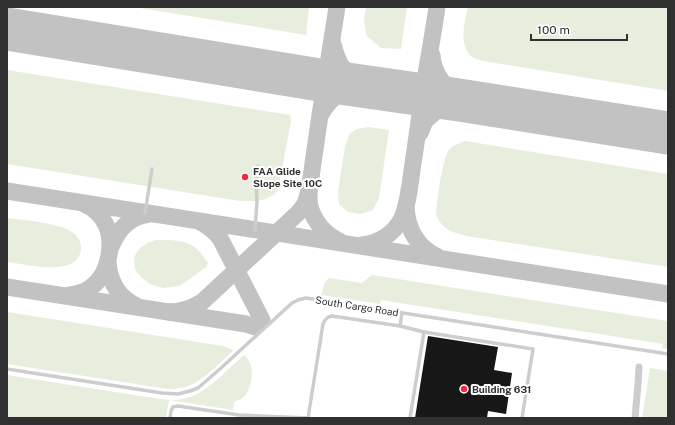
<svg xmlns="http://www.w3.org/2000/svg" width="675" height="425" font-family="'Public Sans',sans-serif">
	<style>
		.green { fill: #e7eede }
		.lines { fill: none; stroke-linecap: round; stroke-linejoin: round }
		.taxiway { stroke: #c2c2c2; stroke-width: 17 }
		.runway { stroke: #c2c2c2; stroke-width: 43 }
		.building { fill: #171717 }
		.lane { stroke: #cdcdcd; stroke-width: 3.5 }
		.street { stroke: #cdcdcd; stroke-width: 7 }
		.poi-dot { fill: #f02a45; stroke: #fff; stroke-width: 1.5 }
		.labels { text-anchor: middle; stroke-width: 4; stroke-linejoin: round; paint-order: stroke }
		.poi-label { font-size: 10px; font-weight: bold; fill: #303030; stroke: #fff; text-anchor: start }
		.street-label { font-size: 10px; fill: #303030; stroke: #fff }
	</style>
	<rect width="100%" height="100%" fill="#fff"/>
	<g class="green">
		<path d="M134,7H309L306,35Z"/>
		<path d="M366,7H407L401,49L381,48L366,35L364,19Z"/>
		<path d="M468,7H668V91L483,61C478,60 472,58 469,54C459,41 465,22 468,7Z"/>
		<path d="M7,70L290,115L291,121L278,190C266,203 256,201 240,201L7,164Z"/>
		<path d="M369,127L389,130L379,198L373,210L361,214L348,212L339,204L338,192L345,146L350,134L357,129Z"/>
		<path d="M465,141L668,174V267L466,236C452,232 441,229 436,214C438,198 441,163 449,150C452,145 460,143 465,141Z"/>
		<path d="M7,218C23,220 60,223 72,232C78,236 82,243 81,250C77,278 25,264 7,262Z"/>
		<path d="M156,240C171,240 187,239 198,250C202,254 205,259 208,263L206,267L180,286L163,288L150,284L141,277L135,269L134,257L139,249L147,243Z"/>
		<path d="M372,275L668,321V349L662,348L663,344L381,300L380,304L321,295L325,282L329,278L362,283Z"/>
		<path d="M7,312L223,346L234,350C219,363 201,385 180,388C176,389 172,389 168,389L7,364Z"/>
		<path d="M244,355C252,362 253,370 251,381C250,385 249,389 247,393C244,398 239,400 234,402L233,410L169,400L166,418H7V375L147,397C156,398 166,400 175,400C181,399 188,398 193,396C211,388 229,368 244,355Z"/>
		<path d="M650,368L668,371V418H642Z"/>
	</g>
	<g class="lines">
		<g class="taxiway">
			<path d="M321,114C331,96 344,88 364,86C345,76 338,64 333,44"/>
			<path d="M420,133L425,121L435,112L459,100C446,88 433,74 432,55"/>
			<path d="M7,191L668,294"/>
			<path d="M309,191C309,196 309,202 310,207C315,223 326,235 341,242"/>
			<path d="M406,206C407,229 417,247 438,257"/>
			<path d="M200,222C208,226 214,231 220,238L262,320"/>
			<path d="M362,245C379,243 393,234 401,220C409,205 411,174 414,157C417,136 420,115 423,94C427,65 433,36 437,7"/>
			<path d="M111,247C118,229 129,217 149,214"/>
			<path d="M108,263C110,282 118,298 137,306"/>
			<path d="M7,287L246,324L255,327"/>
			<path d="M70,295C77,294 84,292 90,288C102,280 107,268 109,255C113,233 105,213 84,204"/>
			<path d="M168,312C181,312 191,309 202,302L298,213L305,204L309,191L320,115L337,7"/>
		</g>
		<path class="runway" d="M7,29L326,81L459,100L668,133"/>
	</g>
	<path class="building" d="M428,336L498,347L494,370L512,373L506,414L488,411L487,418H415Z"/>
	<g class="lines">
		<g class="lane">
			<path d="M145,213L152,169"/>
			<path d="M255,230L257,201L256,185L258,166"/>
			<path d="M400,326L402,313"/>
			<path d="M7,369L162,393L178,394L190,391L198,388L221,368L292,303L298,300L306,298L668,354"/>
			<path d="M170,418L171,411L173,407L178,406L239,415L309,418"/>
			<path d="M308,418L323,324C325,319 327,317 332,316L400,326L424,332L533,349L522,418"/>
			<path d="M410,418L424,332"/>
		</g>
		<path class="street" d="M635,418L638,384L639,367"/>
	</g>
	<g class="poi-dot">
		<circle cx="245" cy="177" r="4"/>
		<circle cx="464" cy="389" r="4"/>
	</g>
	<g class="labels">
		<g class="poi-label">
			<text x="253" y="175">FAA Glide<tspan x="253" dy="12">Slope Site 10C</tspan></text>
			<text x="472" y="393">Building 631</text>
		</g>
		<g class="street-label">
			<text transform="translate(357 306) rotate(9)" y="4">South Cargo Road</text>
		</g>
	</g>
	<rect width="675" height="425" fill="none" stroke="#303030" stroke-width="16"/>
	<path d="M531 34v6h96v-6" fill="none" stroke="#303030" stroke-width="2"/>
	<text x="537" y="34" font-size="12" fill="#303030" stroke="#ffffff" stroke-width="3" paint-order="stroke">100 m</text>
</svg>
